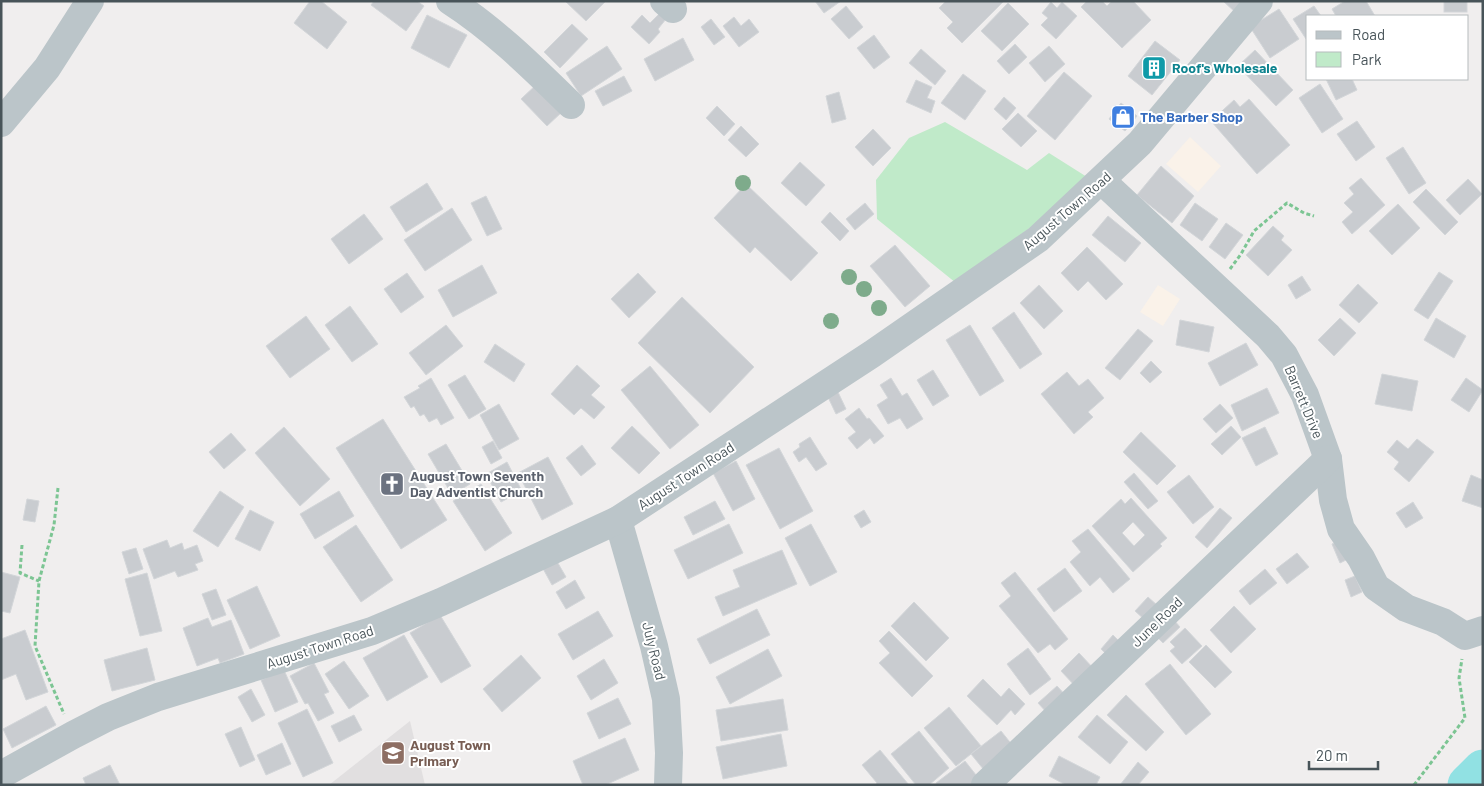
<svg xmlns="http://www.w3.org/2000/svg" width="1484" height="786" font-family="Barlow,sans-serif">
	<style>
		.commercial { fill: #faf2e9 }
		.education { fill: #e1dfe0 }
		.green { fill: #c0eac9 }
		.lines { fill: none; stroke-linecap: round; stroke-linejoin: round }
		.river { stroke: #91e1e3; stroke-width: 41 }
		.building { fill: #c9ccd0; stroke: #d3d6d9; fill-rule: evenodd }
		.path { stroke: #7cc593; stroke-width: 3; stroke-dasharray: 4 2.5; stroke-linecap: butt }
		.minor { stroke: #bbc5c9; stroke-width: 28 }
		.tree { fill: #7eab8b }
		.labels { text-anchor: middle; stroke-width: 4; stroke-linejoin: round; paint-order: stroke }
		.culture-label { font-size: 14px; font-weight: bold; fill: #0d838f; stroke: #fff; text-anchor: start }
		.shop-label { font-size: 14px; font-weight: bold; fill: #366cbe; stroke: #fff; text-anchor: start }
		.street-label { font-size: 14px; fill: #485459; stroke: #fff }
		.worship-label { font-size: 14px; font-weight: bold; fill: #5b616d; stroke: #fff; text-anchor: start }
		.education-label { font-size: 14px; font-weight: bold; fill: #785e54; stroke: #fff; text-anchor: start }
	</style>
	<rect width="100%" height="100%" fill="#f0eeee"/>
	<g class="commercial">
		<path d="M1190,137L1221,166L1198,192L1166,164Z"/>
		<path d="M1158,285L1180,299L1163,326L1140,312Z"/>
	</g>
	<path class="education" d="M410,721L425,785H329Z"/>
	<path class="green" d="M945,122L1027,170L1049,153L1087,177L1075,194L956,283L877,219L876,180L909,138Z"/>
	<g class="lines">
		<path class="river" d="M1468,785L1483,770"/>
	</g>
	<g class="building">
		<path d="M310,1H321L347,22L327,49L294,23Z"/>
		<path d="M374,1H417L424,6L406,31L371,5Z"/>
		<path d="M565,1H606L586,21Z"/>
		<path d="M815,1H841L824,13Z"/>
		<path d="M946,1H1004L962,43L947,28L953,22L939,8Z"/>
		<path d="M1087,1H1102L1107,6L1112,1H1133L1151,20L1122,48L1081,7Z"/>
		<path d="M1223,1H1245L1235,12Z"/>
		<path d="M1345,1H1366L1375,16H1336L1332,9Z"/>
		<rect x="1444" y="1" width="23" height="11"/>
		<path d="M1051,2L1057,8L1062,2L1077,16L1056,39L1041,25L1048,18L1042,13Z"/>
		<path d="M1008,3L1029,24L1002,51L981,31Z"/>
		<path d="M846,6L863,27L849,39L831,19Z"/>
		<path d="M1314,6L1321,16H1308V42L1293,19Z"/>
		<path d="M1279,9L1299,39L1270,58L1250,27Z"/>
		<path d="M660,13L666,19L658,29L660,32L649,44L631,27L642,15L650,23Z"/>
		<path d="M427,15L467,35L449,68L411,48Z"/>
		<path d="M734,17L741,26L749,19L759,32L739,47L723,26Z"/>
		<path d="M711,19L725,37L714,45L701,27Z"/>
		<path d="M572,24L588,39L560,68L544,52Z"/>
		<path d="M874,35L890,57L874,69L857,48Z"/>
		<path d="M683,38L694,60L655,81L644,59Z"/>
		<path d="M1155,41L1180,60L1152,95L1128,76Z"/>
		<path d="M1015,44L1027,57L1009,74L997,61Z"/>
		<path d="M607,46L622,69L581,96L566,73Z"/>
		<path d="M1049,46L1065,64L1045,82L1029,63Z"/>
		<path d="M921,49L946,71L935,85L909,63Z"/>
		<path d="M1255,50L1293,90L1276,106L1238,66Z"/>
		<path d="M1064,72L1092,96L1055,140L1027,116Z"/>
		<path d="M963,74L986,91L965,120L941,103Z"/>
		<path d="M624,76L632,91L603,106L595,91Z"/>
		<path d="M1326,79H1352L1357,90L1336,100Z"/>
		<path d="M916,80L932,87L927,98L935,101L931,113L906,102Z"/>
		<path d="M537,84L563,111L547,126L521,99Z"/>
		<path d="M1320,84L1343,119L1322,133L1299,98Z"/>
		<path d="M839,92L846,119L832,123L826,96Z"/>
		<path d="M1004,97L1016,108L1006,120L994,109Z"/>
		<path d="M1249,99L1290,145L1257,174L1211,121L1234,100L1240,107Z"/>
		<path d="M1121,103L1137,116L1125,131L1109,119Z"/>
		<path d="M717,106L735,124L724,136L706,118Z"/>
		<path d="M1018,113L1037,131L1021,147L1002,129Z"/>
		<path d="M1357,121L1375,147L1356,161L1337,134Z"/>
		<path d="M741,126L759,144L746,157L728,140Z"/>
		<path d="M873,129L891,148L873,166L855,147Z"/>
		<path d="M1403,147L1426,183L1409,194L1386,158Z"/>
		<path d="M800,162L825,185L806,206L781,183Z"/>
		<path d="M1161,166L1194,196L1172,223L1137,195Z"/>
		<path d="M1361,178L1385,205L1352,234L1342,222L1353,212L1344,203L1354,194L1349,188Z"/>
		<path d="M1468,179L1482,194L1460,215L1446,200Z"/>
		<path d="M427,183L443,209L406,232L390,207Z"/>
		<path d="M746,184L818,253L791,281L755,247L750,253L714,218Z"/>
		<path d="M1426,189L1458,222L1445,235L1413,202Z"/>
		<path d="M486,196L502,229L487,236L471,203Z"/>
		<path d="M865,203L874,214L855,230L846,219Z"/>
		<path d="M1195,203L1218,219L1202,241L1180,225Z"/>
		<path d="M1398,204L1420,228L1392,255L1369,231Z"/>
		<path d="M452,208L472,240L425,271L404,240Z"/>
		<path d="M830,212L849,231L840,241L821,222Z"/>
		<path d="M364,214L383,239L349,264L331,239Z"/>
		<path d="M1108,216L1141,243L1125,262L1092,235Z"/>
		<path d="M1226,223L1243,235L1225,259L1209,247Z"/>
		<path d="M1273,226L1284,236L1281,240L1292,250L1268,276L1246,255Z"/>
		<path d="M895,245L930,286L905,307L870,266Z"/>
		<path d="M1087,247L1123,284L1106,300L1088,281L1078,291L1061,273Z"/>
		<path d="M482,265L497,293L453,317L438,290Z"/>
		<path d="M1439,272L1453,281L1428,319L1414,310Z"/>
		<path d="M407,273L424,297L401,313L384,289Z"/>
		<path d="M638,273L656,292L629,318L611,299Z"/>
		<path d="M1302,276L1311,290L1296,299L1288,285Z"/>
		<path d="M1358,284L1378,303L1359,323L1339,305Z"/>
		<path d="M1039,285L1063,311L1044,329L1020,303Z"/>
		<path d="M682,297L754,367L710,413L638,343Z"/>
		<path d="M350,306L378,344L352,362L325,325Z"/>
		<path d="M1014,312L1042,354L1020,369L992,328Z"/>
		<path d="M306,316L330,349L290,378L266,346Z"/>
		<path d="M1340,318L1356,333L1334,356L1318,340Z"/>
		<path d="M1436,318L1466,336L1454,358L1424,340Z"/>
		<path d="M1180,320L1214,327L1209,352L1176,345Z"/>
		<path d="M446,325L463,346L426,375L409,353Z"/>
		<path d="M970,325L1004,381L980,396L946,340Z"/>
		<path d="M1138,329L1153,341L1120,380L1105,368Z"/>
		<path d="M1246,343L1258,365L1220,386L1208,363Z"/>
		<path d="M495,344L525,364L514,382L484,362Z"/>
		<path d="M1151,361L1162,372L1150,383L1140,373Z"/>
		<path d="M577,365L600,386L591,395L605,407L594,419L581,408L574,415L551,394Z"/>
		<path d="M650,366L699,425L670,449L621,390Z"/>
		<path d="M933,370L949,396L933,406L917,380Z"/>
		<path d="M1067,372L1079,386L1088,379L1104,398L1088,412L1093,417L1074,434L1041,394Z"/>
		<path d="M1382,374L1418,381L1412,411L1375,404Z"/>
		<path d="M465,375L486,409L469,419L448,385Z"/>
		<path d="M431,378L454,418L441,425L437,418L429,422L424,414L420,416L414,406L411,408L404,397L420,388L418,386Z"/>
		<path d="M891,378L902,396L907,393L923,419L907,429L900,418L888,424L877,405L888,398L880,385Z"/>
		<path d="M1466,378L1483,390L1469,412L1451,400Z"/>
		<path d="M1267,388L1279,413L1242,431L1231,405Z"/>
		<path d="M837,390L846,409L836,414L827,395Z"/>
		<path d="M499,404L519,439L499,450L480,415Z"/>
		<path d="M1220,404L1233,418L1216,433L1203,419Z"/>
		<path d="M859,408L867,419L869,418L884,436L874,444L870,438L857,449L848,438L856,432L845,419Z"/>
		<path d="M383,419L447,520L401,549L336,448Z"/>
		<path d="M632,426L660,453L639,474L611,448Z"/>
		<path d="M1231,426L1241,437L1222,455L1211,444Z"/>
		<path d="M284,427L330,479L300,506L255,453Z"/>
		<path d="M1265,427L1278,454L1256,466L1242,438Z"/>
		<path d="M1141,432L1176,466L1157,485L1123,452Z"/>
		<path d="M231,433L246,450L224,469L209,452Z"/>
		<path d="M810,437L827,464L816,471L806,457L799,462L793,452L800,447L799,444Z"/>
		<path d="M1417,439L1434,452L1409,482L1394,469L1399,462L1387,452L1397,440L1408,449Z"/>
		<path d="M493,441L502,458L491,464L482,447Z"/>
		<path d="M446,444L470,484L452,495L428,454Z"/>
		<path d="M582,445L596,464L581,476L566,458Z"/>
		<path d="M779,448L813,511L780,529L746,465Z"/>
		<path d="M548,457L573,504L542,520L518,473Z"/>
		<path d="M736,461L755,499L733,511L713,473Z"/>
		<path d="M507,462L522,491L501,502L486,474Z"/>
		<path d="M1134,473L1158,501L1148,509L1124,482Z"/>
		<path d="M1189,475L1214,507L1193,524L1167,492Z"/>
		<path d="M1471,475L1483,480V508L1462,501Z"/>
		<path d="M481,484L512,533L485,551L453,501Z"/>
		<path d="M220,491L244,507L218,547L193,531Z"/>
		<path d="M339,491L354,516L315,539L300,514Z"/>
		<path d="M1131,498L1167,538L1160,544L1162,546L1133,572L1092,526L1121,499L1125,504ZM1133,522L1145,535L1134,546L1122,533Z"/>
		<path d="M27,499L39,501L35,522L23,520Z"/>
		<path d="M715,501L725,519L693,535L684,517Z"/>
		<path d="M1413,502L1423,518L1406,528L1396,513Z"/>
		<path d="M1220,508L1232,518L1207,548L1195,537Z"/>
		<path d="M250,510L274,522L260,551L235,539Z"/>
		<path d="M864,510L871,522L861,528L854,516Z"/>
		<path d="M729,524L743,553L688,579L674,550Z"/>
		<path d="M811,524L837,572L810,586L785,538Z"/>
		<path d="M356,525L393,580L361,602L323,547Z"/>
		<path d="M1088,529L1130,579L1113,593L1100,577L1090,586L1070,562L1081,552L1072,541Z"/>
		<path d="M1344,539L1352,557L1340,563L1332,544Z"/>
		<path d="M167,540L170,548L182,543L184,550L197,545L203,561L195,564L198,570L178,577L175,571L154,579L143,549Z"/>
		<path d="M136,548L143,569L129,574L122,552Z"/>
		<path d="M782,550L797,584L723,616L715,597L740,587L733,570Z"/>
		<path d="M1297,553L1309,567L1287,584L1276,569Z"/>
		<path d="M555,558L566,577L552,585L541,565Z"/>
		<path d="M1065,568L1082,591L1054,612L1037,589Z"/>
		<path d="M1265,569L1277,583L1250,605L1239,591Z"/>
		<path d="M1,572L20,577L10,613L1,611Z"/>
		<path d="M1015,572L1068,639L1055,650L1050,644L1038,653L999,606L1011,596L1001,583Z"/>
		<path d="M147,573L162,631L140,636L125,579Z"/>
		<path d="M1355,576L1362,592L1351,597L1345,580Z"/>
		<path d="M575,580L585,598L566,609L556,592Z"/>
		<path d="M257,586L280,636L250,649L227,600Z"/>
		<path d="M216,589L226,615L212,620L202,594Z"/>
		<path d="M1148,597L1158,606L1145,620L1135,611Z"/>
		<path d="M914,602L949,638L926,661L891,626Z"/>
		<path d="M1234,606L1256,629L1231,653L1210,630Z"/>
		<path d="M757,609L770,635L710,664L697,639Z"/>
		<path d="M598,611L613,636L573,660L558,634Z"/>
		<path d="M440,615L471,666L441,683L410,633Z"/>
		<path d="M208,618L212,627L231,620L244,654L220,663L218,658L197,666L183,628Z"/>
		<path d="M1173,619L1180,627L1163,643L1156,636Z"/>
		<path d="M1185,628L1202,646L1182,664L1170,651L1175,647L1170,642Z"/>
		<path d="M25,630L48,692L26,700L16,674L1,680V639Z"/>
		<path d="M889,631L933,676L912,697L879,663L890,653L879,641Z"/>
		<path d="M404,635L428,677L387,701L363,658Z"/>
		<path d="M1113,635L1122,644L1110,658L1101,649Z"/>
		<path d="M1206,645L1232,672L1215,688L1189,662Z"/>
		<path d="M147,648L155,680L112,691L104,660Z"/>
		<path d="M1028,648L1051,679L1030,695L1007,664Z"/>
		<path d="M768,649L782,676L730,704L716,677Z"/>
		<path d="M1079,653L1094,669L1076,687L1061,671Z"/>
		<path d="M521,655L541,678L502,712L483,689Z"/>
		<path d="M604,659L618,683L591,700L577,676Z"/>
		<path d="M344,661L369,696L349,709L325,674Z"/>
		<path d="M314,663L329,692L324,694L334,713L318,721L308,703L305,704L290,676Z"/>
		<path d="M1170,664L1211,714L1186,735L1145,684Z"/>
		<path d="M284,670L298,702L275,712L261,680Z"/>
		<path d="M983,679L1001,697L1009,688L1025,704L1015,715L1011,710L997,725L967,696Z"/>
		<path d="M1057,686L1067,697L1048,714L1038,703Z"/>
		<path d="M251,689L265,715L252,722L238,697Z"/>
		<path d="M1126,695L1164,732L1146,751L1107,715Z"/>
		<path d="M618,698L631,724L599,739L587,713Z"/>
		<path d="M783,699L788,730L721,741L716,710Z"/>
		<path d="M46,706L56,725L12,748L3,729Z"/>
		<path d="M949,707L981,746L956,766L924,728Z"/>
		<path d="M307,709L333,763L303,777L278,723Z"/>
		<path d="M354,715L362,730L339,742L331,726Z"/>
		<path d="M1097,715L1128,742L1110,764L1078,737Z"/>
		<path d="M241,727L255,760L240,767L225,734Z"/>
		<path d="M919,731L949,768L929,785H916L891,754Z"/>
		<path d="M1001,731L1013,746L984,770L971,754Z"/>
		<path d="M781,734L787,766L723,779L716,747Z"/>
		<path d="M625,738L639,770L605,785H583L573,761Z"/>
		<path d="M282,743L291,764L266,775L257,755Z"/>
		<path d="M880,750L909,785H875L877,783L862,765Z"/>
		<path d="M1059,756L1100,777L1096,785H1066L1049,776Z"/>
		<path d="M965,761L980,780L973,785H937L936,783Z"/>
		<path d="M1138,762L1149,772L1138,785H1120Z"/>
		<path d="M110,765L120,785H86L83,778Z"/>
	</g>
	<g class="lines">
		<g class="path">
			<path d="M1230,269L1241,254L1254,231L1287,203L1304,213L1314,216"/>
			<path d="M58,488L54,525L39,581L35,646L64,714"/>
			<path d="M22,545L20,573L39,581"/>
			<path d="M1414,785L1465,718L1459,678L1462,659"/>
		</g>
		<g class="minor">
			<path d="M450,1C495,30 533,68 571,105"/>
			<path d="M664,1L673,9"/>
			<path d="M1,123L47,68L90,1"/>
			<path d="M1102,181L1268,336L1284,355L1305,395L1328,459L1333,500L1341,529L1361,558L1376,587L1406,608L1443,622L1465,636L1483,630"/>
			<path d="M618,520L654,646L666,699L669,753L668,785"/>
			<path d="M1,775L73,735L108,717L158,697L372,631L441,602L618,520L872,354L1038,239L1140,143L1259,1"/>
			<path d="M985,785L1328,459"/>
		</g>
	</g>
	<g class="tree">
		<circle cx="743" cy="183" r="8"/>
		<circle cx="849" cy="277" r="8"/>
		<circle cx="864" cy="289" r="8"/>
		<circle cx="879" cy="308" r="8"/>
		<circle cx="831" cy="321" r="8"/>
	</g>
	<defs>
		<symbol id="building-square" viewBox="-11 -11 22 22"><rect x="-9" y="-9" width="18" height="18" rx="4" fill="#0f9aa8" stroke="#fff"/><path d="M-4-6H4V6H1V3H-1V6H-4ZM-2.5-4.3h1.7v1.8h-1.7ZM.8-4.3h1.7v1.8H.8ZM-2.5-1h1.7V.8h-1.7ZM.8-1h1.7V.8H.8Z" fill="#fff"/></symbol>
		<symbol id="shop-square" viewBox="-11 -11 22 22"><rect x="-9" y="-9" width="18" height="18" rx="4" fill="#3f7fe0" stroke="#fff"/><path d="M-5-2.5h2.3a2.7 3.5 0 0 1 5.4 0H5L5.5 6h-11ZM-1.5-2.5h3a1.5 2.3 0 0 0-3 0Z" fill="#fff"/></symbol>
		<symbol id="church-square" viewBox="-11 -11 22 22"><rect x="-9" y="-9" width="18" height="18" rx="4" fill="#6b7280" stroke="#fff"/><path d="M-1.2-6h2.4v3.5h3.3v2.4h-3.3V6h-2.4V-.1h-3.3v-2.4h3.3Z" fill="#fff"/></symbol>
		<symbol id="school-square" viewBox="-11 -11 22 22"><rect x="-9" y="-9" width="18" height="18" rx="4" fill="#8d6e63" stroke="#fff"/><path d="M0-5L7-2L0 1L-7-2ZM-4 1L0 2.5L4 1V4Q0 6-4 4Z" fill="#fff"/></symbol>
	</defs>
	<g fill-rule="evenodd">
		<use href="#building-square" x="1140" y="54" width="28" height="28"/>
		<use href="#shop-square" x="1109" y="103" width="28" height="28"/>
		<use href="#church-square" x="378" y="470" width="28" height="28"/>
		<use href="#school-square" x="379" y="739" width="28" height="28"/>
	</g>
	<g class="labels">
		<g class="culture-label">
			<text x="1172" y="73">Roof's Wholesale</text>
		</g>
		<g class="shop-label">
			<text x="1140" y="122">The Barber Shop</text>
		</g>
		<g class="street-label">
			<text transform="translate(1067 211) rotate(-41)" y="5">August Town Road</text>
			<text transform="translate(1304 402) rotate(67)" y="5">Barrett Drive</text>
			<text transform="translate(686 476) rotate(-33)" y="5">August Town Road</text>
			<text transform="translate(1157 622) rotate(-44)" y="5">June Road</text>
			<text transform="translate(320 647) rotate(-18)" y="5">August Town Road</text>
			<text transform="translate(654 651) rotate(76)" y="5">July Road</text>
		</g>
		<g class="worship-label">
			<text x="410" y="481">August Town Seventh<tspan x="410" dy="16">Day Adventist Church</tspan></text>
		</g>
		<g class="education-label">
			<text x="410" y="750">August Town<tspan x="410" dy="16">Primary</tspan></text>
		</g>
	</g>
	<rect width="1484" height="786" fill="none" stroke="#485459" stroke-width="5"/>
	<rect x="1306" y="15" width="162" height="65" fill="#ffffff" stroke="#b6bbbd"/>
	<rect x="1316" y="31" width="25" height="8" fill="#bbc5c9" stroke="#b6bbbd"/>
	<text x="1352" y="40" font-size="15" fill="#485459">Road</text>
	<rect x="1316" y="52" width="25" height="15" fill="#c0eac9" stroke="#b6bbbd"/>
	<text x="1352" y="65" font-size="15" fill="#485459">Park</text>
	<path d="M1309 761v8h69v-8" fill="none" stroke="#485459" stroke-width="2.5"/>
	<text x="1316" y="761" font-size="15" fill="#485459" stroke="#ffffff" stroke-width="4" paint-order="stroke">20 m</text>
</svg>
